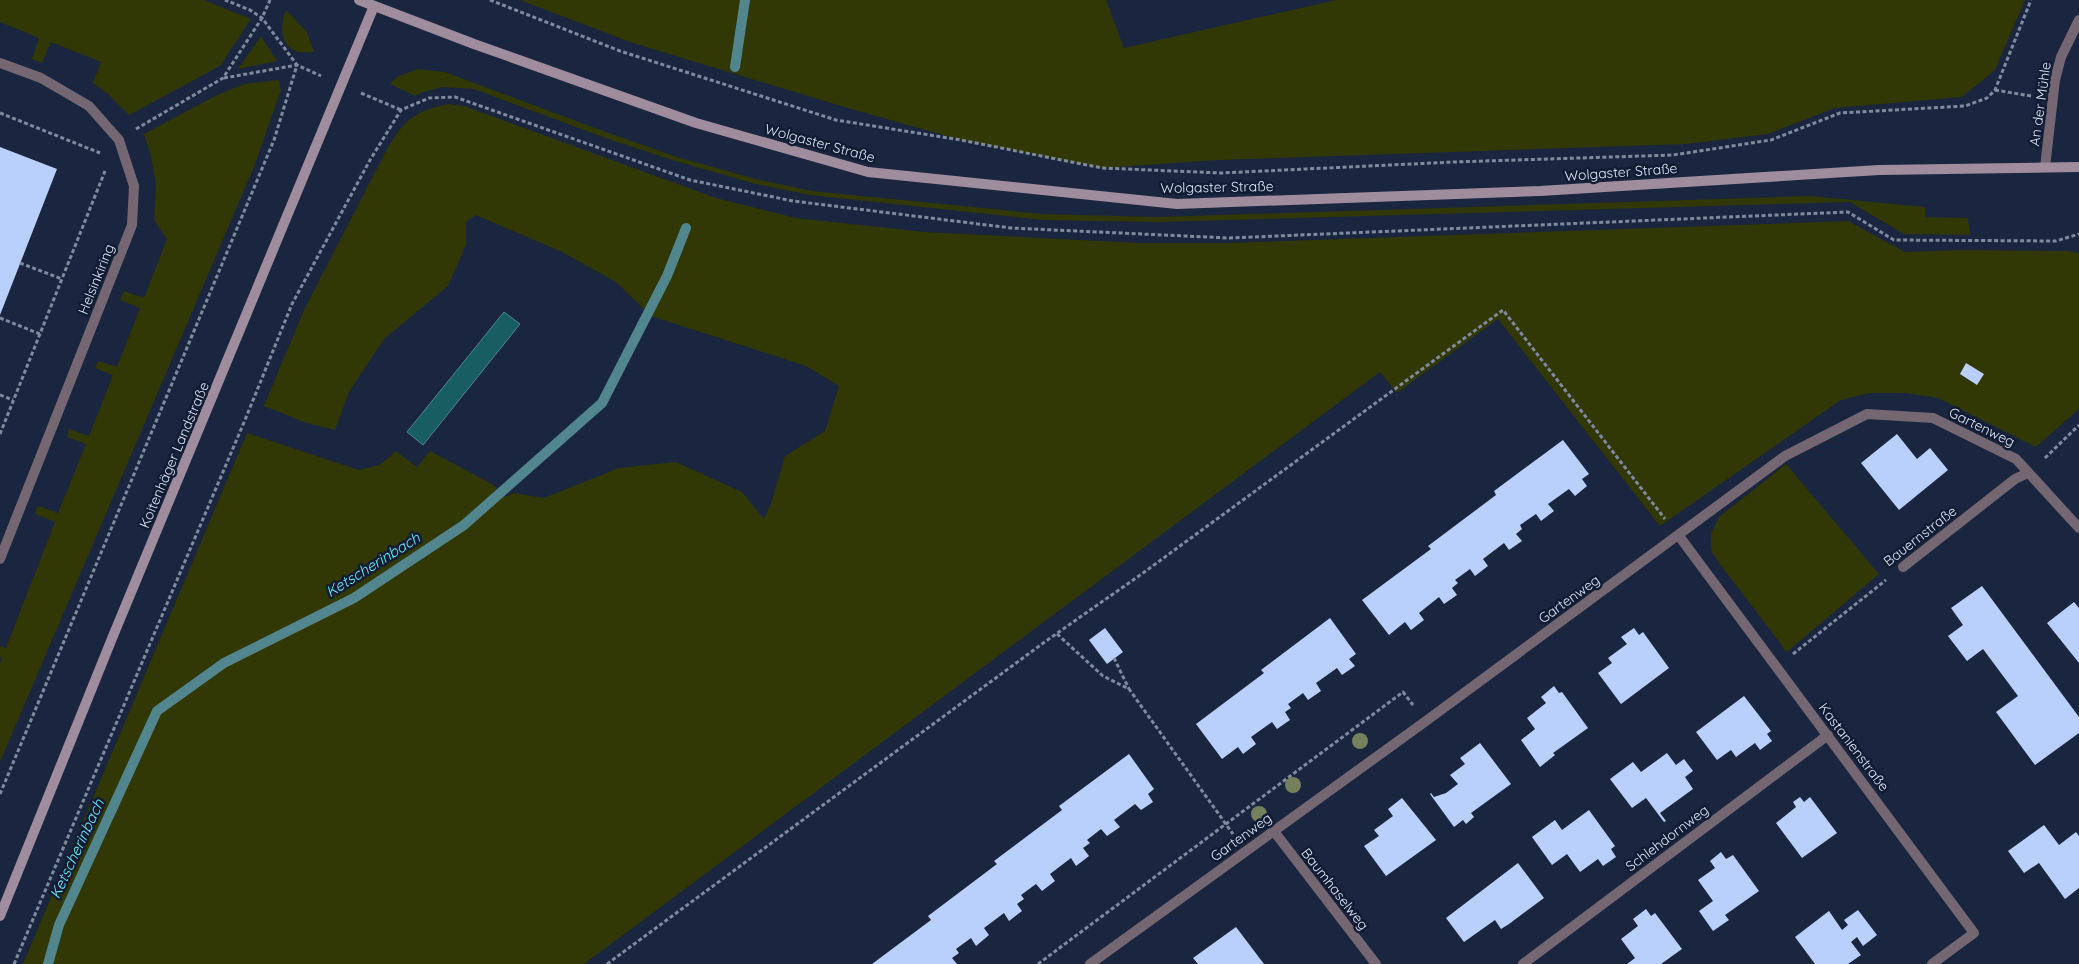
<svg xmlns="http://www.w3.org/2000/svg" width="2079" height="964" font-family="Quicksand,sans-serif">
	<style>
		.green { fill: #313705 }
		.water { fill: #175d62; stroke: #52868e }
		.lines { fill: none; stroke-linecap: round; stroke-linejoin: round }
		.stream { stroke: #52868e; stroke-width: 10 }
		.building { fill: #bad0fc }
		.path { stroke: #808a9f; stroke-width: 3; stroke-dasharray: 4 2.5; stroke-linecap: butt }
		.street { stroke: #746772; stroke-width: 10 }
		.secondary { stroke: #9f8c9d; stroke-width: 10 }
		.tree { fill: #74815c }
		.labels { text-anchor: middle; stroke-width: 5; stroke-linejoin: round; paint-order: stroke }
		.street-label { font-size: 14px; fill: #dbe4f5; stroke: #111c34 }
		.water-label { font-size: 15px; font-style: italic; fill: #6aeaf3; stroke: #111c34 }
	</style>
	<rect width="100%" height="100%" fill="#1a263f"/>
	<g class="green">
		<path d="M0,0H204L251,19L220,66L129,115L108,94L93,83L101,62L51,42L42,63L32,59L39,38L0,22Z"/>
		<path d="M520,0H1106L1124,48L1336,0H2025L1995,70L1962,97L1835,108L1768,134L1686,144L1218,160L1102,168L961,140L841,106L633,43Z"/>
		<path d="M286,10L307,32L314,52C309,52 302,53 298,52C279,45 280,25 286,10Z"/>
		<path d="M261,36L277,61L238,69Z"/>
		<path d="M418,69L445,72L595,128L677,157L756,179L812,191L1042,214L1158,217L1810,196L1925,207V217L1968,218L1970,235L1904,234L1850,202L1159,222L1043,220L810,195L756,184L675,161L611,140L474,89L443,87L423,92L415,96L390,84L397,77Z"/>
		<path d="M279,80L281,90L254,167L0,762V663L2,658L0,657V646L6,648L55,522L35,514L38,506L58,513L86,444L67,437L69,429L89,436L113,375L95,368L98,361L117,367L140,308L120,300L124,291L144,298L167,239L154,220L156,184L151,156L144,134L217,95L244,84Z"/>
		<path d="M449,104L464,106L716,198L796,218L925,232L1139,243H1231L1848,221L1905,252L1961,250L2068,251L2079,253V409L2036,447L1938,398L1906,393H1870L1841,400L1660,526L1498,319L1397,393L1380,372L584,964H23L247,433L359,470L380,465L396,451L417,467L430,451L492,484L506,497L513,493L544,498L619,468L676,462L742,492L764,519L771,504L785,456L825,431L839,386L806,366L651,316L616,282L562,252L476,215L466,222V245L448,286L384,339L349,392L335,430L304,422L264,406L304,310L387,149C404,120 416,110 449,104Z"/>
		<path d="M1786,464L1879,574L1787,652L1719,563L1711,550V534L1719,517Z"/>
	</g>
	<path class="water" d="M504,312L520,324L423,445L407,432Z"/>
	<g class="lines">
		<g class="stream">
			<path d="M735,67L745,0"/>
			<path d="M48,964L59,925L157,711L224,663L354,598L464,525L602,403L667,276L686,228"/>
		</g>
	</g>
	<g class="building">
		<path d="M0,147L57,169L0,315Z"/>
		<path d="M1966,363L1984,374L1977,385L1960,374Z"/>
		<path d="M1897,434L1917,459L1930,448L1948,470L1899,510L1861,463Z"/>
		<path d="M1563,440L1589,474L1582,479L1587,486L1575,496L1569,489L1548,504L1554,511L1541,521L1536,514L1520,525L1522,529L1516,534L1522,541L1509,550L1504,543L1483,559L1488,566L1475,576L1470,569L1455,580L1458,583L1452,588L1457,595L1444,604L1439,597L1419,613L1424,620L1411,630L1405,622L1389,635L1362,600L1431,549L1428,546L1496,495L1494,491Z"/>
		<path d="M1982,586L2079,717V733L2035,765L1996,712L2018,696L1983,649L1967,661L1948,636L1963,625L1951,608Z"/>
		<path d="M2074,602L2079,608V663L2047,623Z"/>
		<path d="M1330,618L1356,654L1349,659L1355,666L1342,675L1337,668L1316,683L1321,691L1308,700L1303,693L1288,704L1291,708L1285,712L1290,720L1277,729L1272,722L1251,737L1256,744L1243,754L1238,747L1222,759L1196,724L1264,673L1261,670Z"/>
		<path d="M1105,628L1123,652L1107,664L1089,640Z"/>
		<path d="M1634,628L1639,635L1643,632L1669,668L1621,704L1598,673L1612,663L1608,658L1627,644L1621,637Z"/>
		<path d="M1554,686L1559,693L1562,692L1588,728L1553,753L1555,755L1540,767L1521,740L1535,729L1527,718L1546,703L1541,697Z"/>
		<path d="M1744,696L1771,731L1767,734L1772,741L1760,750L1755,743L1736,757L1731,750L1717,760L1696,732Z"/>
		<path d="M1480,743L1511,784L1471,813L1474,817L1466,824L1463,820L1454,827L1430,794L1431,793L1434,797L1446,793L1458,784L1450,775L1465,764L1460,758Z"/>
		<path d="M1667,753L1676,765L1684,759L1693,771L1685,777L1693,789L1660,813L1666,821L1664,822L1646,798L1632,808L1610,779L1633,762L1641,772Z"/>
		<path d="M1129,754L1154,789L1148,794L1153,802L1141,810L1135,804L1114,820L1120,827L1107,836L1101,829L1087,840L1090,843L1083,848L1089,856L1076,866L1071,858L1050,874L1055,881L1042,891L1036,884L1021,895L1024,899L1017,904L1022,911L1009,921L1004,913L984,928L989,935L976,946L971,938L956,949L959,953L952,958L957,964H872L931,920L928,916L997,864L994,861L1062,810L1059,806Z"/>
		<path d="M1800,797L1804,802L1810,797L1837,833L1802,858L1776,823L1796,807L1793,802Z"/>
		<path d="M1402,798L1436,840L1386,876L1364,846L1379,836L1374,830L1393,816L1388,809Z"/>
		<path d="M1589,810L1615,846L1611,849L1616,857L1603,866L1598,859L1580,872L1567,854L1552,865L1532,837L1555,820L1562,830Z"/>
		<path d="M2044,825L2059,845L2076,832L2079,836V888L2065,899L2039,863L2024,873L2008,851Z"/>
		<path d="M1721,852L1726,859L1733,855L1759,891L1725,915L1729,920L1713,931L1699,911L1713,901L1698,880L1715,868L1710,861Z"/>
		<path d="M1518,863L1544,898L1509,924L1501,929L1495,920L1464,942L1446,918Z"/>
		<path d="M1646,909L1651,916L1655,913L1682,949L1661,964H1627L1635,958L1621,939L1638,926L1633,919Z"/>
		<path d="M1858,910L1877,935L1863,946L1857,937L1851,942L1861,955L1848,964H1815L1795,937L1829,911L1842,930L1848,925L1844,920Z"/>
		<path d="M1236,927L1264,964H1198L1193,958Z"/>
	</g>
	<g class="lines">
		<g class="path">
			<path d="M490,0L620,51L836,120L961,140L1102,168L1221,173L1454,162L1673,155L1771,140L1840,113L1965,106L1987,98L1995,90L2031,0"/>
			<path d="M224,78L297,65L321,76"/>
			<path d="M1995,90L2031,96"/>
			<path d="M361,93L401,110"/>
			<path d="M0,113L100,153"/>
			<path d="M136,129L223,78L262,18L270,0"/>
			<path d="M20,263L62,279"/>
			<path d="M0,318L40,334"/>
			<path d="M0,395L13,400"/>
			<path d="M0,434L105,171"/>
			<path d="M2045,458L2079,425"/>
			<path d="M1057,634L1103,676L1129,689L1233,834"/>
			<path d="M1793,654L1886,580"/>
			<path d="M1114,658L1129,689"/>
			<path d="M0,794L274,140L297,65L262,18L250,10L225,0"/>
			<path d="M14,964L245,420L292,304L370,160L401,110L429,98L455,97L690,180L793,201L1011,228L1229,238L1848,212L1894,240L2056,241L2079,234"/>
			<path d="M607,964L1046,641L1143,573L1503,310L1665,519"/>
			<path d="M1038,964L1403,692L1413,705"/>
		</g>
		<g class="street">
			<path d="M0,63L41,78L89,106L119,140L134,186L132,225L0,559"/>
			<path d="M2045,167L2055,80L2061,57L2079,20"/>
			<path d="M1679,536L1974,933L1932,964"/>
			<path d="M1903,567L2015,479L2028,473"/>
			<path d="M1273,830L1376,964"/>
			<path d="M1090,964L1426,721L1785,456L1867,414L1933,418L2016,459L2079,528"/>
			<path d="M1523,964L1828,735"/>
		</g>
		<g class="secondary">
			<path d="M359,0L474,44L696,123L868,172L1177,204L1540,191L1879,170L2079,167"/>
			<path d="M0,916L113,636L374,6"/>
		</g>
	</g>
	<g class="tree">
		<circle cx="1360" cy="741" r="8"/>
		<circle cx="1293" cy="785" r="8"/>
		<circle cx="1259" cy="814" r="8"/>
	</g>
	<g class="labels">
		<g class="street-label">
			<text transform="translate(2040 104) rotate(-82)" y="5">An der Mühle</text>
			<text transform="translate(820 143) rotate(15)" y="5">Wolgaster Straße</text>
			<text transform="translate(1621 172) rotate(-4)" y="5">Wolgaster Straße</text>
			<text transform="translate(1217 187) rotate(-1)" y="5">Wolgaster Straße</text>
			<text transform="translate(96 279) rotate(-68)" y="5">Helsinkiring</text>
			<text transform="translate(1982 427) rotate(26)" y="5">Gartenweg</text>
			<text transform="translate(174 455) rotate(-67)" y="5">Koitenhäger Landstraße</text>
			<text transform="translate(1920 536) rotate(-38)" y="5">Bauernstraße</text>
			<text transform="translate(1569 599) rotate(-36)" y="5">Gartenweg</text>
			<text transform="translate(1854 747) rotate(53)" y="5">Kastanienstraße</text>
			<text transform="translate(1241 837) rotate(-36)" y="5">Gartenweg</text>
			<text transform="translate(1667 838) rotate(-37)" y="5">Schlehdornweg</text>
			<text transform="translate(1335 889) rotate(52)" y="5">Baumhaselweg</text>
		</g>
		<g class="water-label">
			<text transform="translate(373 565) rotate(-32)" y="5">Ketscherinbach</text>
			<text transform="translate(77 849) rotate(-65)" y="5">Ketscherinbach</text>
		</g>
	</g>
</svg>
